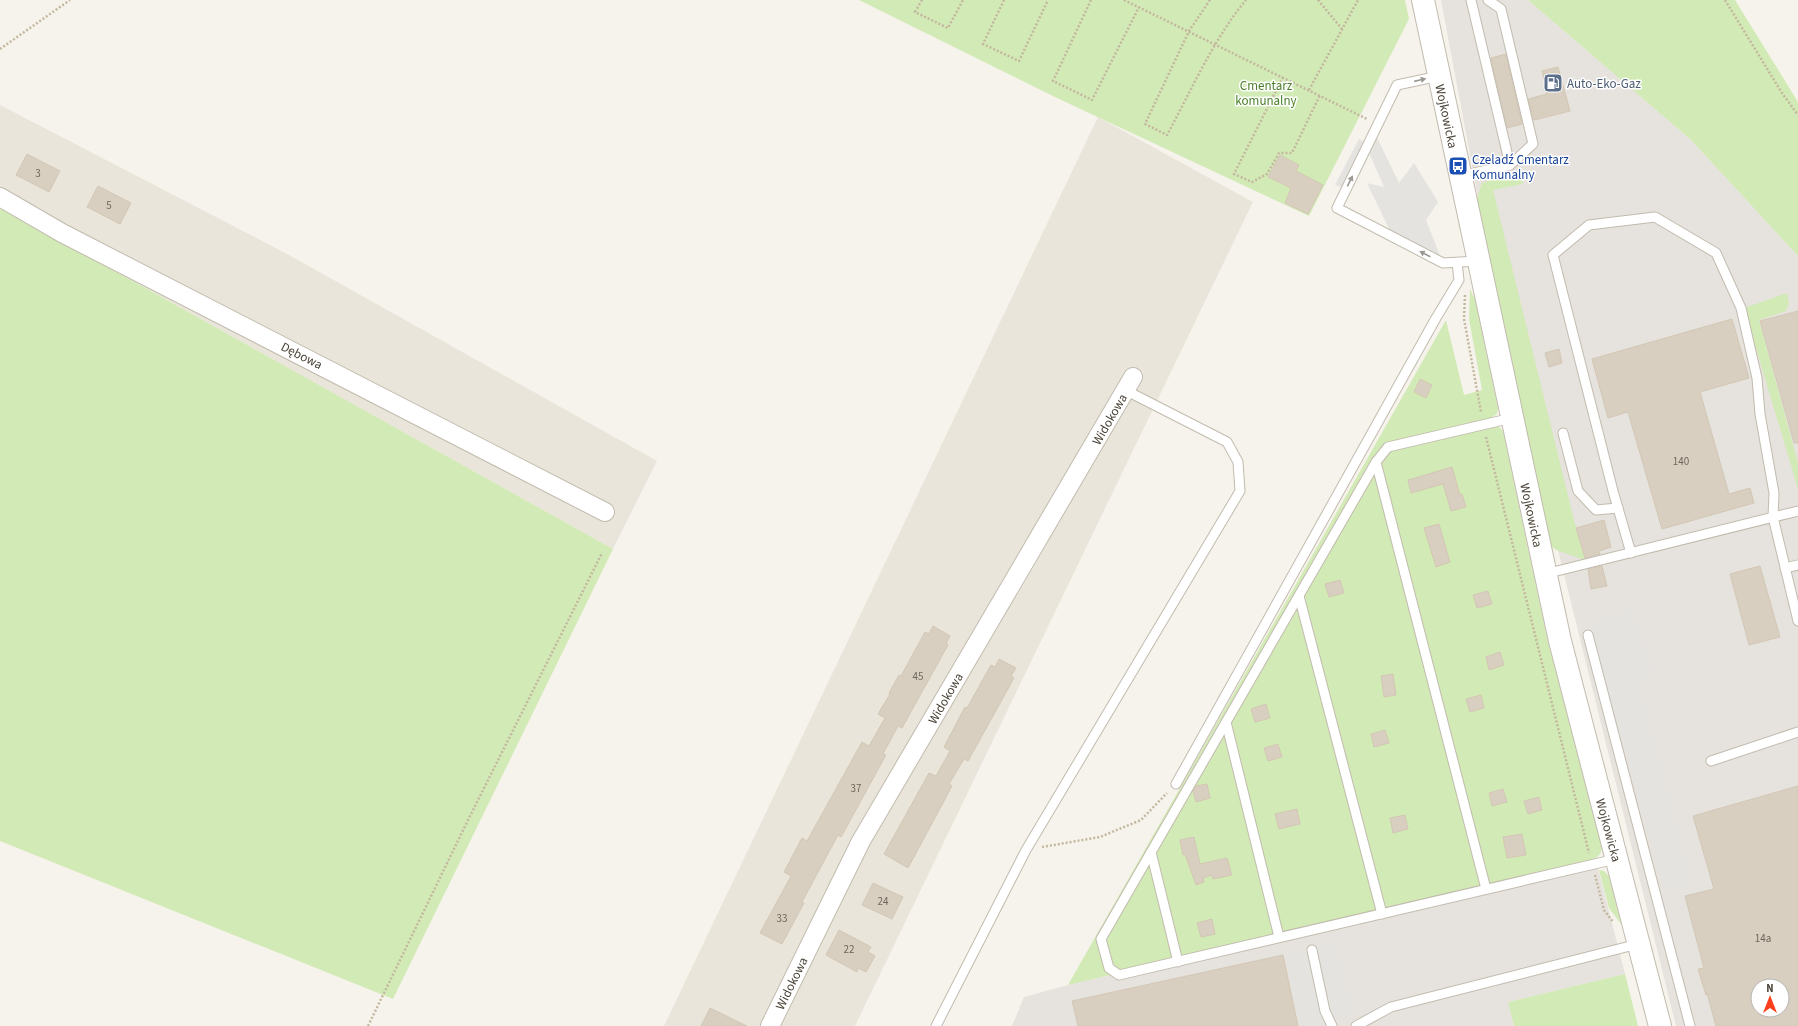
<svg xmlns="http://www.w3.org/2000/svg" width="1798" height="1026" font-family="'Source Sans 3',sans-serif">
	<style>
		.residential { fill: #eae5da }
		.industrial { fill: #e6e2dd; fill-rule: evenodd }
		.green { fill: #d2eab5 }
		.parking { fill: #e5e3e0 }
		.building { fill: #d8cfc1; stroke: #d3c7b4; fill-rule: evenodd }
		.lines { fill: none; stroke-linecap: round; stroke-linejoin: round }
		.service-casing { stroke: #c2bbae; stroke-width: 11 }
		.minor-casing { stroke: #c2bbae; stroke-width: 20 }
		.tertiary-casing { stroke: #c2bbae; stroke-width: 24 }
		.path { stroke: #c4b79f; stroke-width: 2.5; stroke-dasharray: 2 2; stroke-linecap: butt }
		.service { stroke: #fff; stroke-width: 9 }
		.minor { stroke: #fff; stroke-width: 18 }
		.tertiary { stroke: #fff; stroke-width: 22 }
		.oneway { fill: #9c9892 }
		.labels { text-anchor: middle; stroke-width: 3; stroke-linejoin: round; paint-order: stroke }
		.number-label { font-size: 11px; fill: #6e675b }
		.service-label { font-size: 13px; fill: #4e5e75; stroke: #fff; text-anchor: start }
		.park-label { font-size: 13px; fill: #4a7f2a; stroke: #fff }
		.street-label { font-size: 13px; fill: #4b4439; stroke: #fff }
		.transit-label { font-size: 13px; fill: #164399; stroke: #fff; text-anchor: start }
	</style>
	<rect width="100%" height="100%" fill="#f6f3ec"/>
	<g class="residential">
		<path d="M0,105L289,255L657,461L613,549L0,207Z"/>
		<path d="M1098,117L1253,202L855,1026H664Z"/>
	</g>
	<g class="industrial">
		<path d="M1441,0H1528L1691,140L1798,256V1026H1676L1555,538L1480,208ZM1758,986H1782V1010H1758Z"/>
		<path d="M1596,860L1625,974L1508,1002L1514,1026H1012L1024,997L1068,985Z"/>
	</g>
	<g class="green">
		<path d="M859,0H1405L1409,19L1309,216L1055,97Z"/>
		<path d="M1528,0H1735L1798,102V256L1691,140Z"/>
		<path d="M1503,176L1522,178L1523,184L1493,190L1574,520L1585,560L1556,550L1550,545L1477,198L1482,183Z"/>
		<path d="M0,207L613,549L393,999L0,841Z"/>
		<path d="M1470,289L1475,299L1498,408L1497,414L1492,417L1494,426L1499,427L1503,431L1547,638L1602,849L1600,854L1596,858V860L1068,985L1446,320L1464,395L1482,390L1469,319Z"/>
		<path d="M1787,293L1789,303L1786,311L1759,320L1798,463V489L1744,308Z"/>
		<path d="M1599,870L1604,871L1609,876L1621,924L1609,908Z"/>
		<path d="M1625,974L1638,1026H1514L1508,1002Z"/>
	</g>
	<g class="parking">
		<path d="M1374,131L1399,183L1414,163L1438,202L1426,220L1443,263L1393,237L1367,183L1384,187L1367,148Z"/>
		<path d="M1359,139L1366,143L1344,188L1335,185Z"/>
		<path d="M1632,609L1654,672L1639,682L1691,883L1664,891L1589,623Z"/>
		<path d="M1337,943L1348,991L1355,1012L1328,1026H1300L1284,955Z"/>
	</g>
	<g class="building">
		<path d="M1506,54L1522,124L1507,128L1491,58Z"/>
		<path d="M1558,67L1570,111L1534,120L1528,99L1547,94L1542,71Z"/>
		<path d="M27,154L60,171L49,192L16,175Z"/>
		<path d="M1280,155L1299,165L1296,171L1323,185L1308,214L1285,203L1291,188L1268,177Z"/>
		<path d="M98,186L131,203L120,224L87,207Z"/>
		<path d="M1798,311V443H1794L1760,321Z"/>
		<path d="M1732,319L1749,378L1700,392L1729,494L1750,488L1754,503L1662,529L1628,412L1608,418L1592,359Z"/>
		<path d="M1559,349L1562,363L1549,367L1545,353Z"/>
		<path d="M1420,379L1432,385L1426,398L1414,392Z"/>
		<path d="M1452,467L1460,495L1462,494L1466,507L1451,511L1443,484L1411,493L1408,480Z"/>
		<path d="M1604,520L1611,547L1599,551L1600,554L1585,558L1576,528Z"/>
		<path d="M1439,524L1450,562L1436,567L1424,528Z"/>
		<path d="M1602,566L1607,586L1591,589L1588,569Z"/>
		<path d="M1760,566L1780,637L1749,645L1730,574Z"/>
		<path d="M1340,580L1344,593L1329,597L1325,584Z"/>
		<path d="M1488,591L1492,604L1477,608L1473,595Z"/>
		<path d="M933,626L950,636L946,644L948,645L902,728L898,726L883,754L886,755L841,837L838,835L802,902L804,903L782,944L760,933L791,876L784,872L802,838L807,841L862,742L869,746L885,718L878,714L890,694L889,693L899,675L901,676L925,632L929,634Z"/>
		<path d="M1500,652L1504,665L1489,670L1486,657Z"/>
		<path d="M999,659L1016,668L1011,676L1014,678L968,761L964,759L949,784L952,786L908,868L884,854L929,773L936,776L950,751L944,747L965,707L967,708L991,665L995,667Z"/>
		<path d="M1393,674L1396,695L1384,697L1381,676Z"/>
		<path d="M1481,695L1484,708L1470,712L1466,699Z"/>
		<path d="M1266,704L1270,718L1255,722L1251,709Z"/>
		<path d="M1385,730L1389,743L1374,747L1371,734Z"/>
		<path d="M1278,744L1282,757L1268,761L1264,748Z"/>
		<path d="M1207,784L1210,798L1196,802L1193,791L1196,786Z"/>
		<path d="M1798,786V1026H1716L1707,993L1706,995L1698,969L1704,968L1685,896L1714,889L1693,816ZM1758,986H1782V1010H1758Z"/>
		<path d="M1503,789L1507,802L1492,806L1489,793Z"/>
		<path d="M1539,797L1542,810L1528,814L1524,801Z"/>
		<path d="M1297,809L1300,824L1279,829L1275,814Z"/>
		<path d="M1405,815L1408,829L1393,833L1390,818Z"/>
		<path d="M1522,834L1526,855L1507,858L1503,837Z"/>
		<path d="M1194,837L1200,864L1227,858L1232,875L1213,879L1212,875L1203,878L1204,882L1196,885L1185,854L1183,855L1180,840Z"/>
		<path d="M873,883L903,897L892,919L862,905Z"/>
		<path d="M1212,919L1215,934L1201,937L1197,923Z"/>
		<path d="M839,930L871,947L868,952L875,956L866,972L858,968L857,972L826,955Z"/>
		<path d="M1283,955L1298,1026H1078L1072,1001Z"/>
		<path d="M710,1008L747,1026H701Z"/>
	</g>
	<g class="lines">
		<defs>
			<g id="service">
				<path d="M1471,0L1510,165"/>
				<path d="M1439,76L1397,85L1337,208L1443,263L1478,261"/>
				<path d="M1460,176L1510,165L1533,144L1501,9L1488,0"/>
				<path d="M1512,418L1388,447L1376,462L1101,939L1109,968L1119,975L1616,859"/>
				<path d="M1563,433L1578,491L1596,510L1618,508"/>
				<path d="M1376,462L1486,889"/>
				<path d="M1631,553L1613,491L1553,255L1589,225L1655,217L1716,253L1741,308L1757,378L1760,414L1774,493L1773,517L1798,621"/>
				<path d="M1785,568L1798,565"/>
				<path d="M1545,574L1798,511"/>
				<path d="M1299,596L1382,914"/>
				<path d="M1588,635L1690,1026"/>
				<path d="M1226,722L1279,937"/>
				<path d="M1711,761L1798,732"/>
				<path d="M1176,784L1436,318L1459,280L1457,263"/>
				<path d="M1151,852L1178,962"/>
				<path d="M1312,950L1325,1011L1332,1026"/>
				<path d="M936,1026L1026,850L1240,491L1238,462L1227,442L1125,390"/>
				<path d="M1356,1026L1391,1007L1638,944"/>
			</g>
			<g id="minor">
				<path d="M0,197L62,233L605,512"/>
				<path d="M770,1026L861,841L1133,377"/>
			</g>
			<path id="tertiary" d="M1423,0L1560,641L1660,1026"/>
		</defs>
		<use href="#service" class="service-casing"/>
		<use href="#minor" class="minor-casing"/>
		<use href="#tertiary" class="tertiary-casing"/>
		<g class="path">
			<path d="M922,0L915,12L948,28L963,0"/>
			<path d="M1004,0L983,44L1019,61L1048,0"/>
			<path d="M1091,0L1053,81L1092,100L1139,7"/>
			<path d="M1124,0L1367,119"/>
			<path d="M1210,0L1189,31L1145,124L1167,135C1191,91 1214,38 1246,0"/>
			<path d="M1318,0L1342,29"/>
			<path d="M1725,0L1782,93L1798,115"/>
			<path d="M0,49L70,0"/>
			<path d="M1283,77L1234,174L1252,182L1267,174L1279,153H1292L1320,95"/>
			<path d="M1309,90L1358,0"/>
			<path d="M1465,295L1464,319L1481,412"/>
			<path d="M1486,437L1589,853"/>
			<path d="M1042,847L1100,837L1141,820L1167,793"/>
			<path d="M1595,875L1604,910L1613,922"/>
			<path d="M368,1026L469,818L602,553"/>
		</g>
		<use href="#service" class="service"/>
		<use href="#minor" class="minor"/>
		<use href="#tertiary" class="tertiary"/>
	</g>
	<defs><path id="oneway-solid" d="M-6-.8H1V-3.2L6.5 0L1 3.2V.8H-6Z"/></defs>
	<g class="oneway">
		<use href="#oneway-solid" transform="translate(1420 80) rotate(-13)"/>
		<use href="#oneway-solid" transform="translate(1350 181) rotate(-64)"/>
		<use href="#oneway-solid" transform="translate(1425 254) rotate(-153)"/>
	</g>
	<defs>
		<symbol id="fuel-square" viewBox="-11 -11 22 22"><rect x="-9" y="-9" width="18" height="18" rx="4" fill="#5c6f8a" stroke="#fff"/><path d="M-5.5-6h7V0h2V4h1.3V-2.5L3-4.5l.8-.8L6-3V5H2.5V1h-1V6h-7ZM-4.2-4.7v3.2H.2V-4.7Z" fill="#fff"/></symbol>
		<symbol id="bus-square" viewBox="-11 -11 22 22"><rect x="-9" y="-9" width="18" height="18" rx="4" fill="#1a4fb4" stroke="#fff"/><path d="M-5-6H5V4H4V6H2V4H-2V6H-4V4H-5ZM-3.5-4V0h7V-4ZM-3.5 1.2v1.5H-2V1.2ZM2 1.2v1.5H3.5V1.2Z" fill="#fff"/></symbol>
	</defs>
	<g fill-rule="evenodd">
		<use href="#fuel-square" x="1542" y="72" width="22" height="22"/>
		<use href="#bus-square" x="1447" y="155" width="22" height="22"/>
	</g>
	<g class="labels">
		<g class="number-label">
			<text x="38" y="177">3</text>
			<text x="109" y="209">5</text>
			<text x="1681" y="465">140</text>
			<text x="918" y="680">45</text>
			<text x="856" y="792">37</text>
			<text x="883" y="905">24</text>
			<text x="782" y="922">33</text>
			<text x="1763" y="942">14a</text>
			<text x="849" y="953">22</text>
		</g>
		<g class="service-label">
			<text x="1567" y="88">Auto-Eko-Gaz</text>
		</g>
		<g class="park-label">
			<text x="1266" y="90">Cmentarz<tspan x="1266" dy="15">komunalny</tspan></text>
		</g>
		<g class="street-label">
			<text transform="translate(1447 116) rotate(78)" y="5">Wojkowicka</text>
			<text transform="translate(302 355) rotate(27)" y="5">Dębowa</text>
			<text transform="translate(1109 419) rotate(-60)" y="5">Widokowa</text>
			<text transform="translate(1532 515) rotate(78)" y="5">Wojkowicka</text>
			<text transform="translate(945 698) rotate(-60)" y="5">Widokowa</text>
			<text transform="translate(1609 830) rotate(75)" y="5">Wojkowicka</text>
			<text transform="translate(791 983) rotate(-64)" y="5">Widokowa</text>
		</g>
		<g class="transit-label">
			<text x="1472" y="164">Czeladź Cmentarz<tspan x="1472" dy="15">Komunalny</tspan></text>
		</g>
	</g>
	<g transform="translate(1770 998)"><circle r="19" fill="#ffffff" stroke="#b7b4b0"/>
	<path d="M0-3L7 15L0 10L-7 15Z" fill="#fc3f1d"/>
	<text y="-6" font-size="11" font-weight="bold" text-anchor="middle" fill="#4b4439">N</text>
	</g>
</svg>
